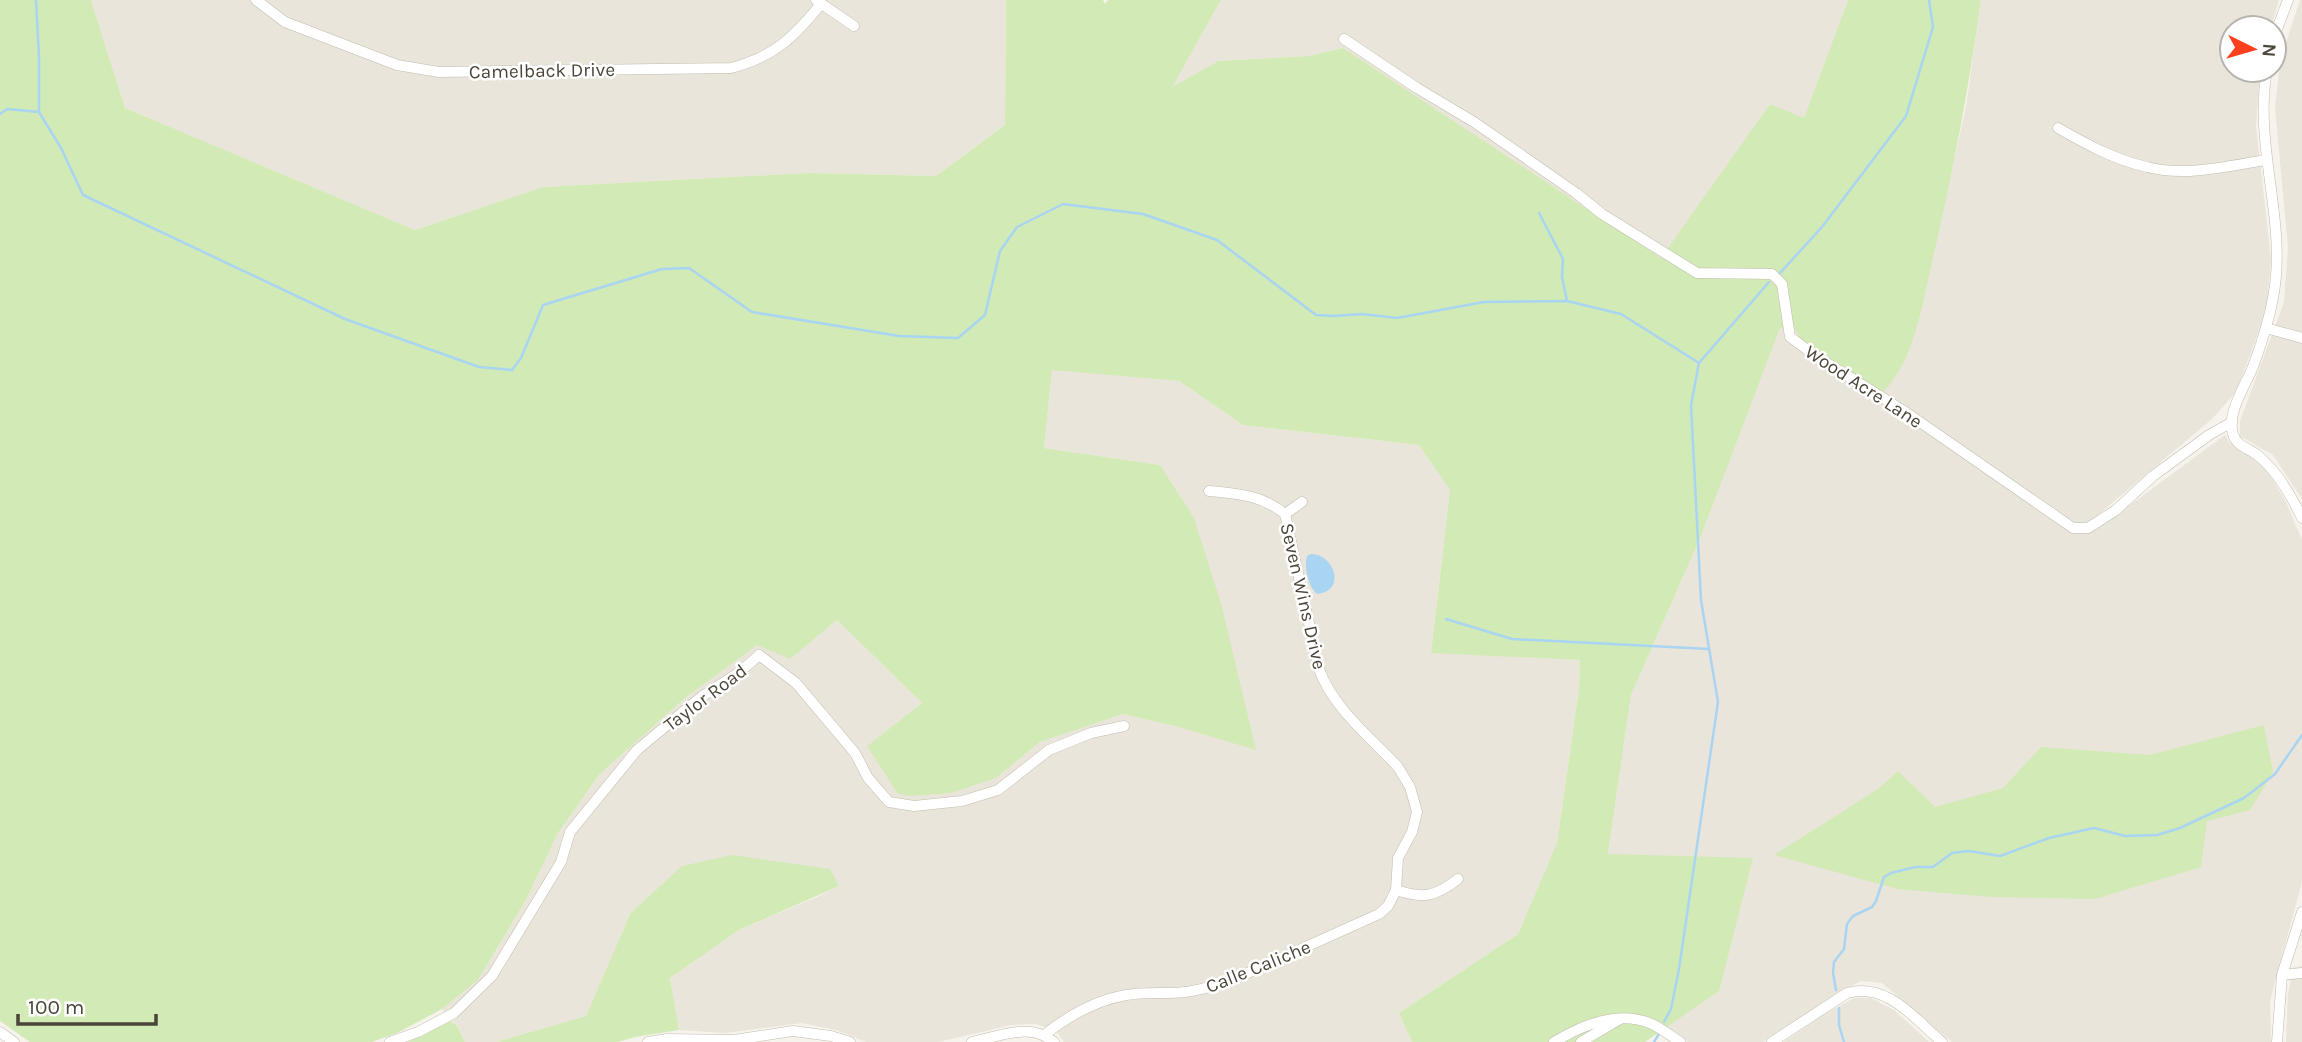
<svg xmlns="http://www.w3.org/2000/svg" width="2302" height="1042" font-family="Karla,sans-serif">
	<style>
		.residential { fill: #eae5da }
		.green { fill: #d2eab5 }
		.water { fill: #a9d4f2 }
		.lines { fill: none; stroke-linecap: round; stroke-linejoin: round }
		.stream { stroke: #a9d4f2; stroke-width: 2.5 }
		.minor-casing { stroke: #c2bbae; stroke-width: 11 }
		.minor { stroke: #fff; stroke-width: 10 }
		.labels { text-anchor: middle; stroke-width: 5; stroke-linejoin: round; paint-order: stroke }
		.street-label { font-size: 19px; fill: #4b4439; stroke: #fff }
	</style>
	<rect width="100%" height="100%" fill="#f6f3ec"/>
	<g class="residential">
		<path d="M91,0H1006L1005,125L936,176L809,173L543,187L415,230L125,108Z"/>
		<path d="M1221,0H1848L1804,119L1770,104L1661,259L1343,48L1309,56L1218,61L1171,88Z"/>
		<path d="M1981,0H2279L2271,28H2232V70H2260L2256,126L2271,259L2267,309L2236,392L2212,419L2086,525L2096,530L2225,435L2229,442L2265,467L2286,502L2302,540V882L2270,1001L2271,1042H1952L1882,983L1861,981L1847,988L1763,1042H1688L1666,1027L1608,854L1631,695L1701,536L1780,327L1916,330L1966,107Z"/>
		<path d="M2300,0H2302V499L2273,455L2240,436V421L2284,302L2288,248L2275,108L2280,61Z"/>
		<path d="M1052,369L1179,381L1243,425L1419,445L1450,490L1431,652L1580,660L1579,688L1557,843L1518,934L1399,1013L1412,1042H1064L1056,1031L1036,1024L1012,1025L938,1042H866L836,1030L802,1023L725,1033L679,1030L670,978L739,930L817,897L839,886L630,914L586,1016L496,1042H465L457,1026L442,1009L478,980L527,898L558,833L599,775L685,698L757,644L790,659L837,620L922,703L867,746L996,778L1040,742L1123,714L1179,727L1160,465L1044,448Z"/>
		<path d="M2302,966V1042H2286L2288,993L2294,967Z"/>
		<path d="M1854,998H1871L1894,1010L1929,1042H1784L1825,1014Z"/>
	</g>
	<g class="green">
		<path d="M0,0H91L125,108L415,230L543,187L809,173L936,176L1005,125L1006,0H1103L1105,4L1108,0H1221L1172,87L1218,61L1309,56L1343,48L1661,258L1770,104L1804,118L1848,0H1981C1969,88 1953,171 1933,258C1922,303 1916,358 1883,392L1802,340L1793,327L1780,328L1701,536L1631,695L1608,854L1753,858L1719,991L1645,1042H1412L1399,1013L1518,934L1557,843L1579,688L1580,660L1431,653L1450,490L1419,445L1243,425L1179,381L1052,370L1044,448L1160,465L1194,518L1222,607L1256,750L1179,727L1123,714L1040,742L996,778L951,793L912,796L898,794L867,746L922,703L837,620L790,659L757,645L685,698L599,775L558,833L527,898L478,980L442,1009L399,1032L372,1042H30L0,1021Z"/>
		<path d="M2264,725L2273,772L2250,810L2207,821L2201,867L2095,899L1991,897L1897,889L1774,855L1878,789L1898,771L1935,807L2003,788L2041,747L2150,755Z"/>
		<path d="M732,855L830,869L839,886L739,930L670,978L679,1030L635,1037L618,1042H496L586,1016L630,914L682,866Z"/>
		<path d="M451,1021L457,1026L465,1042H408Z"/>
	</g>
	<path class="water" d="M1311,554C1334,554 1347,591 1317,594C1308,586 1304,567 1307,556Z"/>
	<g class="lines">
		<g class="stream">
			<path d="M36,0L39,56V112L61,148L83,195L345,319L479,367L512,370L521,358L543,305L662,269L689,268L752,312L899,336L958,338L985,315L1000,251L1017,227L1063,204L1143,214L1217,240L1316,315L1334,316L1362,314L1397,318L1484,302L1567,301L1621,314L1699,363"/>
			<path d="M0,114L7,109L39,112"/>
			<path d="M1539,213L1563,259L1562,277L1567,301"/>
			<path d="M1780,273L1822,227L1906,116L1933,27L1929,0"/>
			<path d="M1446,619L1512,639L1709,649"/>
			<path d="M1836,990L1833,973L1834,962L1844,949L1847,924L1853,916L1872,907L1876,901L1884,877L1891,873L1915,867H1933L1952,853L1969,851L2000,856L2049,838L2094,828L2125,836L2157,835L2180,828L2244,798L2275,774L2302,735"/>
			<path d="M1839,1008V1025L1844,1042"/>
			<path d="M1664,1022L1671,1009L1679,969L1718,702L1701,600L1691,405L1699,363L1769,282"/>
			<path d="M1654,1042L1659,1034"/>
		</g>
		<defs>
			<g id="minor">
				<path d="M256,0L285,22L397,65L439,72L731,68C774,57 794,37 821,4"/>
				<path d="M816,0L854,26"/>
				<path d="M2274,37L2288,0"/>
				<path d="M1344,39L1417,88L1474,122L1576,193L1602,214L1697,273L1772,274L1782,284L1790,337L1816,356L1907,413L2073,528H2088L2116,510L2153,476L2209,435L2232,422"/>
				<path d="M2267,70C2253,146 2288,222 2273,298C2269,320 2262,342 2254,364C2247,384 2226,412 2233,434C2236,445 2247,448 2256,454C2277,470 2291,495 2302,518"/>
				<path d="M2058,128C2086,144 2115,160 2147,167C2186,177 2228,166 2266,160"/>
				<path d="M2266,328L2302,338"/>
				<path d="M1209,491C1239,494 1262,495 1285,514L1319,669C1333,708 1370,737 1398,767L1410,787L1417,812L1412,832L1398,858L1396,890"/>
				<path d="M1285,514L1302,502"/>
				<path d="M2282,975L2302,973"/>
				<path d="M0,1032L14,1042"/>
				<path d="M1044,1035C1067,1017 1097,1000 1126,995C1146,992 1166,994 1185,992C1202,990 1217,985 1232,980L1379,914L1388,906L1396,890C1423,899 1435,897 1458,879"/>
				<path d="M390,1042L418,1032L454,1013L492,976L561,862L570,832L637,750L701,697L740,672L759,655L796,683L855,753L868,778L889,802L914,806L962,801L998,790L1049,750L1091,733L1124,726"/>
				<path d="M648,1042L667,1039L734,1040L793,1031L831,1036L850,1042"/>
				<path d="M972,1042C1000,1036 1030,1022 1054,1042"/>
				<path d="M1554,1042C1584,1024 1619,1010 1652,1024C1662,1029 1671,1036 1680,1042"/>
				<path d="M1581,1042L1620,1019"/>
				<path d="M1772,1042L1847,993C1887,982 1914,1018 1942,1042"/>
				<path d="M2277,1042L2282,975L2302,912"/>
			</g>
		</defs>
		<use href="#minor" class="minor-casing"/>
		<use href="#minor" class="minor"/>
	</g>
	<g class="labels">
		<g class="street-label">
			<text transform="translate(542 70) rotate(-1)" y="7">Camelback Drive</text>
			<text transform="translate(1864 386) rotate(33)" y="7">Wood Acre Lane</text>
			<text transform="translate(1304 596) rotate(77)" y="7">Seven Wins Drive</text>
			<text transform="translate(705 697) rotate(-37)" y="7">Taylor Road</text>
			<text transform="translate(1258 966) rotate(-22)" y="7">Calle Caliche</text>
		</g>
	</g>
	<g transform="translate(2253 49) rotate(95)"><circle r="33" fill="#ffffff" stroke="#b7b4b0" stroke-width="2"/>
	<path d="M0-5L12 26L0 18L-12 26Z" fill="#fc3f1d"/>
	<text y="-10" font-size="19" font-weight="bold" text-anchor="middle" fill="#4b4439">N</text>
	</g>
	<path d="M18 1014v10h138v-10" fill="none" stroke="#4b4439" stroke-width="3.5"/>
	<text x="28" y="1014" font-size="21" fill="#4b4439" stroke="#ffffff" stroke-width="5" paint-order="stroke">100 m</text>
</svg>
